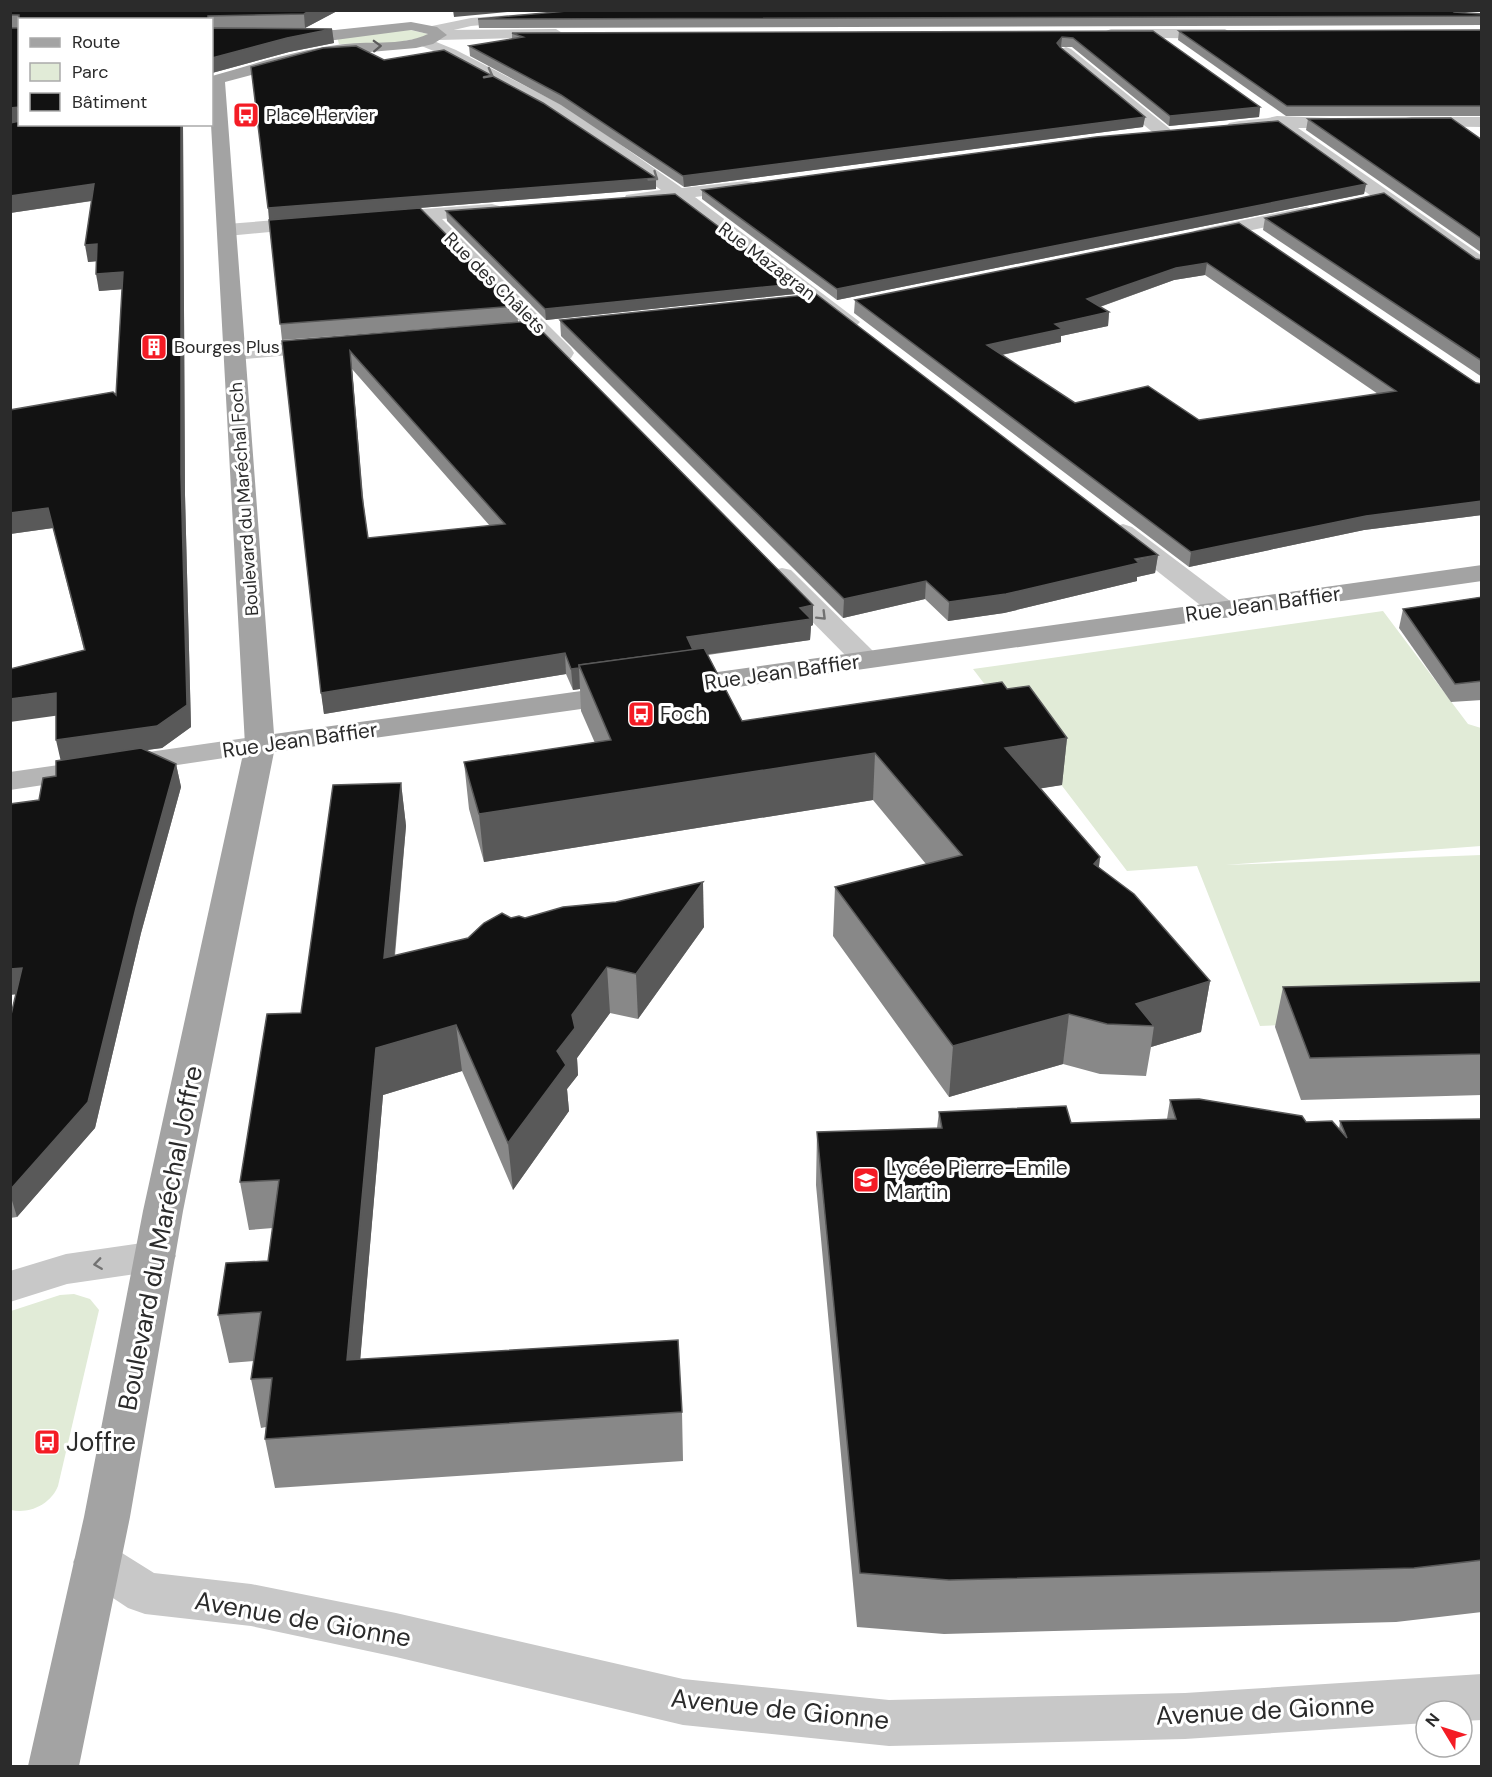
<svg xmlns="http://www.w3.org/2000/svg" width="1492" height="1777" font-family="'DM Sans',sans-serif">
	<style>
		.green { fill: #e1ebd7 }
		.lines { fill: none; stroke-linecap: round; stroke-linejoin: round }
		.minor { fill: #c8c8c8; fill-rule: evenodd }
		.tertiary { fill: #c8c8c8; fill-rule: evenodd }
		.secondary { fill: #b5b5b5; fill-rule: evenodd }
		.primary { fill: #a3a3a3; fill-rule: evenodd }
		.wall { fill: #888; fill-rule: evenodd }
		.shaded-wall { fill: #595959 }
		.building { fill: #121212; stroke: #595959; stroke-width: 1.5; fill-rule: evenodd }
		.oneway { stroke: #5b5b5b }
		.oneway2 { stroke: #727272 }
		.labels { text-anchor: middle; stroke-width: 6; stroke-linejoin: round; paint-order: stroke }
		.far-poi-label { font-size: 18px; fill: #2b2b2b; stroke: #fff; text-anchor: start }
		.far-street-label { font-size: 18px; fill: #2b2b2b; stroke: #fff }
		.street-label { font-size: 21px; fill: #2b2b2b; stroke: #fff }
		.poi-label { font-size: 21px; fill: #2b2b2b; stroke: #fff; text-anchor: start }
		.near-street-label { font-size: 26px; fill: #2b2b2b; stroke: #fff }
		.near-poi-label { font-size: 26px; fill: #2b2b2b; stroke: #fff; text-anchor: start }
	</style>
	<rect width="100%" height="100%" fill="#fff"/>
	<g class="green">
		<path d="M406,29L428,34L426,37L393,43L339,44L337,37Z"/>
		<path d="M1383,611L1468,724L1481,728V846L1225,865L1481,855V1017L1260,1026L1197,866L1127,871L973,669Z"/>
		<path d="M74,1294L90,1299L99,1310L58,1486C51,1504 30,1514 11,1510V1311L60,1295Z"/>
	</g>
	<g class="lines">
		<g class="minor">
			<path d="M523,14L530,18L528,21L471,26L432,35L424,30L427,27L471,18Z"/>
			<path d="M424,37L456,50L570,109L682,188L746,181L752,182L755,186L752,190L695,197L860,322L856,326L849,328L842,326L675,200L633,205L626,203L624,199L626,195L661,190L558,117L446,56L419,45L416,42Z"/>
			<path d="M1066,47L1071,49L1169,128L1172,132L1169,136H1157L1061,55L1058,52L1061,49Z"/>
			<path d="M1277,116L1357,119L1359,123L1357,127L1351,128H1298L1482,256V272L1475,270L1276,128L1235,132L1229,131L1226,127L1229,123C1245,119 1262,120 1277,116Z"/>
			<path d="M1412,117H1482V127L1406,126L1404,122L1406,118Z"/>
			<path d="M492,204L499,206L501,210L499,214L442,219L571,348L574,353L571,358L563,360L555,358L422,221L382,224L375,222L373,218L375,214L382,212Z"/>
			<path d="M1306,207L1313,209L1315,213L1313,217L1201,241L1194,239L1191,235L1194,231L1201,229Z"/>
			<path d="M315,217L322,219L325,223L322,227L227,236L220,234L217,230L220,226L227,224Z"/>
			<path d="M326,340L334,341L337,346L334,351L235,360L227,358L224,353L227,348L235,346Z"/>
			<path d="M1123,524L1132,527L1234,604L1238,610L1234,616L1224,618L1214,616L1114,537L1110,532L1114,527Z"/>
			<path d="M782,568L791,570L875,653L879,659L875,665L865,667L855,665L773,582L769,576L773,570Z"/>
			<path d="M156,1241L170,1245L176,1256L170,1267L156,1271L67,1284L10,1302V1271L66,1254Z"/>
			<path d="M97,1542L114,1548L154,1573L251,1584L396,1613L683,1679L889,1700L1185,1693L1482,1674V1720L1462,1721V1711H1426V1723L1185,1739L889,1746L683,1725L396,1657L251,1626L145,1614L128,1608L80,1576L73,1562L80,1548Z"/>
		</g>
		<g class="tertiary">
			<path d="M556,29L564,34L561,37L439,40L431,35L439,30Z"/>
			<path d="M1111,29H1225L1233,34L1225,39L1106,37L1103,34L1106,31Z"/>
		</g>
		<path class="secondary" d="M260,736L271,739L275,745L271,751L10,790V772Z"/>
		<g class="primary">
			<path d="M411,22L437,27L447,35L433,44L416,48L324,56L225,82L274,734L624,685L634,688L638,694L634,700L624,703L274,752L183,1211L130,1517L79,1766H28L84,1517L143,1211L245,745L211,124L212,76C253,64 294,51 337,45C367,40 400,47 428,34L411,30L335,40H212V31L335,30Z"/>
			<path d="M1482,565V581L675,696L665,693L661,687L665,681L675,678Z"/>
		</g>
	</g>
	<g class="wall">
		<path d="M10,10H339L305,28L260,29H332L334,43L289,52L212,73V20H20V124H183L185,495L191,727L162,748L145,750L176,764L181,787L141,933L95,1128L17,1217L10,1218V1019L16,995L39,800L56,776L61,760L84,650L53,528L10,534L116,395L122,289L99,291L96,261L88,262L92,201L10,213Z"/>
		<path d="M1454,12L1482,14V25L479,28L478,19Z"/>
		<path d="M1482,30V116H1286L1178,40L1179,31Z"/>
		<path d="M1153,31L1260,107L1259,117L1169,126L1072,47H1060L1145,117L1143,127L684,187L561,105L470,56L469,46L512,39V33Z"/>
		<path d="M384,60L656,178V189L330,215L517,306L518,322L813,625L811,626L810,640L708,655L742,721L1007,689L1067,738L1062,785L1041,788L1100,857L1099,867L1210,981L1201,1032L1151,1047L1146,1076L1100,1074L1063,1064L949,1097L833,936L835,887L926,864L873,800L484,862L469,809L464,762L595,743L581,711L580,689L573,690L566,674L324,714L282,341L492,324L282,340L269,220ZM352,369L490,526L368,538L364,507Z"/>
		<path d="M1308,119L1482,140V253L1306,130Z"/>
		<path d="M1366,184L1364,194L837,300L702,199V190Z"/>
		<path d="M446,211L795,284V294L546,320L447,221Z"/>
		<path d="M1265,218L1482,260V377L1263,230Z"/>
		<path d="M1239,223L1476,383L1482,384V515L1364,530L1189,567L854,313L855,300ZM1205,275L1378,394L1199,420L1075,403L1002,355L1061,342V336L1108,326L1109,312L1100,307L1174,280Z"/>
		<path d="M560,320L1158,555L1155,573L1137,577V581L1004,613L948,621L925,599L843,618L561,336Z"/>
		<path d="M1482,597V700L1451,702L1399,628L1403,609Z"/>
		<path d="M401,783L406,826L395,956L468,938L511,918H525L704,927L638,1019L610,1013L577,1058L578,1075L567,1089L569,1111L513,1190L462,1071L383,1095L360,1360L682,1412L683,1461L275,1488L265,1439L266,1427L261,1428L251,1379L254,1361L229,1363L218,1315L268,1261L273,1228L249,1230L240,1182L301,1013Z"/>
		<path d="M1482,982V1095L1301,1100L1275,1027L1283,987Z"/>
		<path d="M1170,1100L1306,1122L1339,1129L1340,1121L1482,1119V1612L1396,1622L944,1634L857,1627L816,1185L817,1132L937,1128L939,1112L1071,1123L1167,1119Z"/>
	</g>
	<g class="shaded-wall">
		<path d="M311,10H339L305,28L304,14Z"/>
		<path d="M453,10H527L454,17Z"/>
		<path d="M332,29L334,43L289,52L212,73V58L287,38Z"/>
		<path d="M1062,37L1061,47L1056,52L1057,43Z"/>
		<path d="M17,107L20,122L10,125V108Z"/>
		<path d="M1260,107L1259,117L1169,126L1170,116Z"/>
		<path d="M1145,117L1143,127L684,187L683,176Z"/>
		<path d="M181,124H183L185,495L191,727L162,748L61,762L56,740L181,475Z"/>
		<path d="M656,178V189L269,220L268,208Z"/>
		<path d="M94,184L97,200L10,213V196Z"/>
		<path d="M1366,184L1364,194L837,300V289Z"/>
		<path d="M97,244L100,261L88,262L85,245Z"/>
		<path d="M1207,263L1205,275L1174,280L1085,312L1087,299L1176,268Z"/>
		<path d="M123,272L126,289L99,291L96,274Z"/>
		<path d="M795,284V294L546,320L545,309Z"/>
		<path d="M1109,312L1108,326L1061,336V342L986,358L987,345L1055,324Z"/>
		<path d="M350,351L352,369L364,516L362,496Z"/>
		<path d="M1482,501V515L1364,530L1189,567L1191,552L1366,516Z"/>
		<path d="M48,508L53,528L10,534V513Z"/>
		<path d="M1158,555L1155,573L1137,577V581L1004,613L948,621L949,602Z"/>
		<path d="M926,581L925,599L843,618L844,599Z"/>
		<path d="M813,605V625L811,626L810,640L695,656L687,637Z"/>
		<path d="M565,653L566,674L324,714L321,693Z"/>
		<path d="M579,668L580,689L573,690L571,669Z"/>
		<path d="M56,693L61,715L10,722V699Z"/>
		<path d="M1067,738L1062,785L1001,795L1005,748Z"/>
		<path d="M875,753L873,800L484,862L479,814Z"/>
		<path d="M176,764L181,787L141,933L95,1128L17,1217L10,1194V1190L136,908Z"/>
		<path d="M401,783L406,826L390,1004L384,958Z"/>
		<path d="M1100,857L1094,905V864Z"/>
		<path d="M703,882L704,927L638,1019L636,974Z"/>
		<path d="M607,967L610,1013L577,1058L578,1075L567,1089L569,1111L513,1190L508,1143L572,1015Z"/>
		<path d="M22,968L29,993L10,995V969Z"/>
		<path d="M1210,981L1201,1032L1151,1047L1154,1026L1136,1004Z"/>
		<path d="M1069,1014L1063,1064L949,1097L953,1046Z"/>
		<path d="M456,1025L462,1071L383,1095L356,1409L347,1360L376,1048Z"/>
	</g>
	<g class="building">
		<path d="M10,10H311L304,14L208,16V20H20V107L10,108V28H19V15H10Z"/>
		<path d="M578,10H1451L1454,12L1482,14V16L478,19Z"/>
		<path d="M212,28L332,29L287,38L212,58Z"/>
		<path d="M1482,30V106H1287L1179,31Z"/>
		<path d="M1153,31L1260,107L1170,116L1073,38L1062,37L1057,43L1060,47L1145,117L683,176L561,95L469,46L523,37L512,33Z"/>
		<path d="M356,46L384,60L444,50L543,103L656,178L268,208L251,67L323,48Z"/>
		<path d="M1451,118L1482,140V239L1308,119Z"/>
		<path d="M20,121V124H181V475L187,705L157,726L56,740V693L10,699V669L85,650L48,508L10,513V410L113,392L116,395L123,272L96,274L97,244L85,245L94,184L10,196V123Z"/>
		<path d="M1278,121L1366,184L837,289L702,190L1096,137Z"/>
		<path d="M1384,193L1476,259L1482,260V361L1265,218Z"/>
		<path d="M675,194L795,284L545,309L446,211Z"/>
		<path d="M420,208L517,306L280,324L269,220Z"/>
		<path d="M1239,223L1476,383L1482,384V501L1366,516L1191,552L855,300ZM1207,263L1396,391L1199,420L1148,386L1075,403L987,345L1062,329L1055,324L1109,312L1087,299L1176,268Z"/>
		<path d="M816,294L1158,555L1135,559L1139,563L1006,594L949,602L926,581L844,599L560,320Z"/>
		<path d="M532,321L813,605L800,608L811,619L687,637L693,650L579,665V668L571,669L565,653L321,693L282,341ZM350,351L505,524L368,538L362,496Z"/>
		<path d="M1482,597V681L1455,684L1403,609Z"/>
		<path d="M704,648L742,721L1002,682L1007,689L1029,686L1067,738L1005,748L1100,857L1094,864L1134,894L1210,981L1136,1004L1154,1026L1107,1024L1069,1014L953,1046L835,887L962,855L875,753L479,814L464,762L611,740L579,665Z"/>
		<path d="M141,748L176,764L136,908L88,1102L10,1190V1019L22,968L10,969V804L39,800L43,778L56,776V761Z"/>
		<path d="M401,783L384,958L468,938L484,923L502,913L511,918L519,916L525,918L563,907L616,902L703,882L636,974L607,967L572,1015L575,1028L557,1051L566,1065L508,1143L456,1025L376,1048L347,1360L678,1340L682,1412L265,1439L272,1378L251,1379L261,1312L218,1315L226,1263L268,1261L279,1180L240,1182L267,1014L301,1013L333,785Z"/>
		<path d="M1482,982V1054L1310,1058L1283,987Z"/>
		<path d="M1199,1099L1302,1116L1306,1122L1332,1121L1347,1138L1340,1121L1482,1119V1560L1414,1568L949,1580L860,1573L817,1132L942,1128L939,1112L1066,1106L1071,1123L1176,1119L1170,1100Z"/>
	</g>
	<defs><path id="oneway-chevron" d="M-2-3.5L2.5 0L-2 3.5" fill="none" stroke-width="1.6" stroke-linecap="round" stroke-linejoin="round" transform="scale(1.5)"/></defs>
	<use class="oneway" href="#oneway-chevron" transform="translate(377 46) rotate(-2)"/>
	<g class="oneway2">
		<use href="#oneway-chevron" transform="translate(489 74) rotate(28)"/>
		<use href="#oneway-chevron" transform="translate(654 177) rotate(35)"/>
		<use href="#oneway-chevron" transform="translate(822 616) rotate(45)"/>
		<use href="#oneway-chevron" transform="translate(98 1264) rotate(172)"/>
	</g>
	<defs>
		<symbol id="bus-square" viewBox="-11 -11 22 22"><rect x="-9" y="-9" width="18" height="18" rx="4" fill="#f41c25" stroke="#fff"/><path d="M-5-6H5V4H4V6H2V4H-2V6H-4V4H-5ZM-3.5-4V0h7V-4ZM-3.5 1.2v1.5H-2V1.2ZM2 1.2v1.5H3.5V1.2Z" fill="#fff"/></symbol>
		<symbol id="building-square" viewBox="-11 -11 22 22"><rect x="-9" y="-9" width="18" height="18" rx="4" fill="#f41c25" stroke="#fff"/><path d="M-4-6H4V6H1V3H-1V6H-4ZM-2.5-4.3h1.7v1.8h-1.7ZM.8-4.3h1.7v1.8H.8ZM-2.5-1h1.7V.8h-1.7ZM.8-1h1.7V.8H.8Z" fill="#fff"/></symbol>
		<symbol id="school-square" viewBox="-11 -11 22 22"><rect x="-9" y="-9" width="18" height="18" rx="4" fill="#f41c25" stroke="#fff"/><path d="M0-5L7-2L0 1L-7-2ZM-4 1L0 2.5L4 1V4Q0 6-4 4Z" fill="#fff"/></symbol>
	</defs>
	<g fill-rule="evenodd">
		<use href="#bus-square" x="231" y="100" width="30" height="30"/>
		<use href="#building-square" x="139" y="332" width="30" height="30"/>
		<use href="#bus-square" x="626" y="699" width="30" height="30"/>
		<use href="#school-square" x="851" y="1165" width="30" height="30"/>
		<use href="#bus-square" x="32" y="1427" width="30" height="30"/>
	</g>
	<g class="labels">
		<g class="far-poi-label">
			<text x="266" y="121">Place Hervier</text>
			<text x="174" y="353">Bourges Plus</text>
		</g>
		<g class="far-street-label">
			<text transform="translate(767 261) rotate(37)" y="6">Rue Mazagran</text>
			<text transform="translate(495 283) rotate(45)" y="6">Rue des Châlets</text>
			<text transform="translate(244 499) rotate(-94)" y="6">Boulevard du Maréchal Foch</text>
		</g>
		<g class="street-label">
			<text transform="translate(1263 604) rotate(-8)" y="7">Rue Jean Baffier</text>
			<text transform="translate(782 672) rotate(-8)" y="7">Rue Jean Baffier</text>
			<text transform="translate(300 740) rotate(-8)" y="7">Rue Jean Baffier</text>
		</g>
		<g class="poi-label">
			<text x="660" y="721">Foch</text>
			<text x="886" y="1175">Lycée Pierre-Emile<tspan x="886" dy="24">Martin</tspan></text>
		</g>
		<g class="near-street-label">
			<text transform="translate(160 1238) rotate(-79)" y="9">Boulevard du Maréchal Joffre</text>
			<text transform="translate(303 1619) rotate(10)" y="9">Avenue de Gionne</text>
			<text transform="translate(780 1709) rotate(6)" y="9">Avenue de Gionne</text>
			<text transform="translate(1265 1710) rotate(-3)" y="9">Avenue de Gionne</text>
		</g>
		<g class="near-poi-label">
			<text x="66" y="1451">Joffre</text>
		</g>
	</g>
	<rect width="1492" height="1777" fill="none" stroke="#2b2b2b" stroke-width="24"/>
	<rect x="18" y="18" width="195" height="108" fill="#ffffff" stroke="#aaaaaa" stroke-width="1.5"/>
	<rect x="30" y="38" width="30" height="9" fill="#a3a3a3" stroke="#aaaaaa" stroke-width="1.5"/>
	<text x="72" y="48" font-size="18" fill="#2b2b2b">Route</text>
	<rect x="30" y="63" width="30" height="18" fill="#e1ebd7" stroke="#aaaaaa" stroke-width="1.5"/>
	<text x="72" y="78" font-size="18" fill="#2b2b2b">Parc</text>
	<rect x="30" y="93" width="30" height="18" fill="#121212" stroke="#aaaaaa" stroke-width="1.5"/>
	<text x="72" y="108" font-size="18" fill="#2b2b2b">Bâtiment</text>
	<g transform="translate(1444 1729) rotate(308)"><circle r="28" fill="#ffffff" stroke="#aaaaaa" stroke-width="1.5"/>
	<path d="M0-4.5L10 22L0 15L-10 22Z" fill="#f41c25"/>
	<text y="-9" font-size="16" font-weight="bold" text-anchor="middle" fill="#2b2b2b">N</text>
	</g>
</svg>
